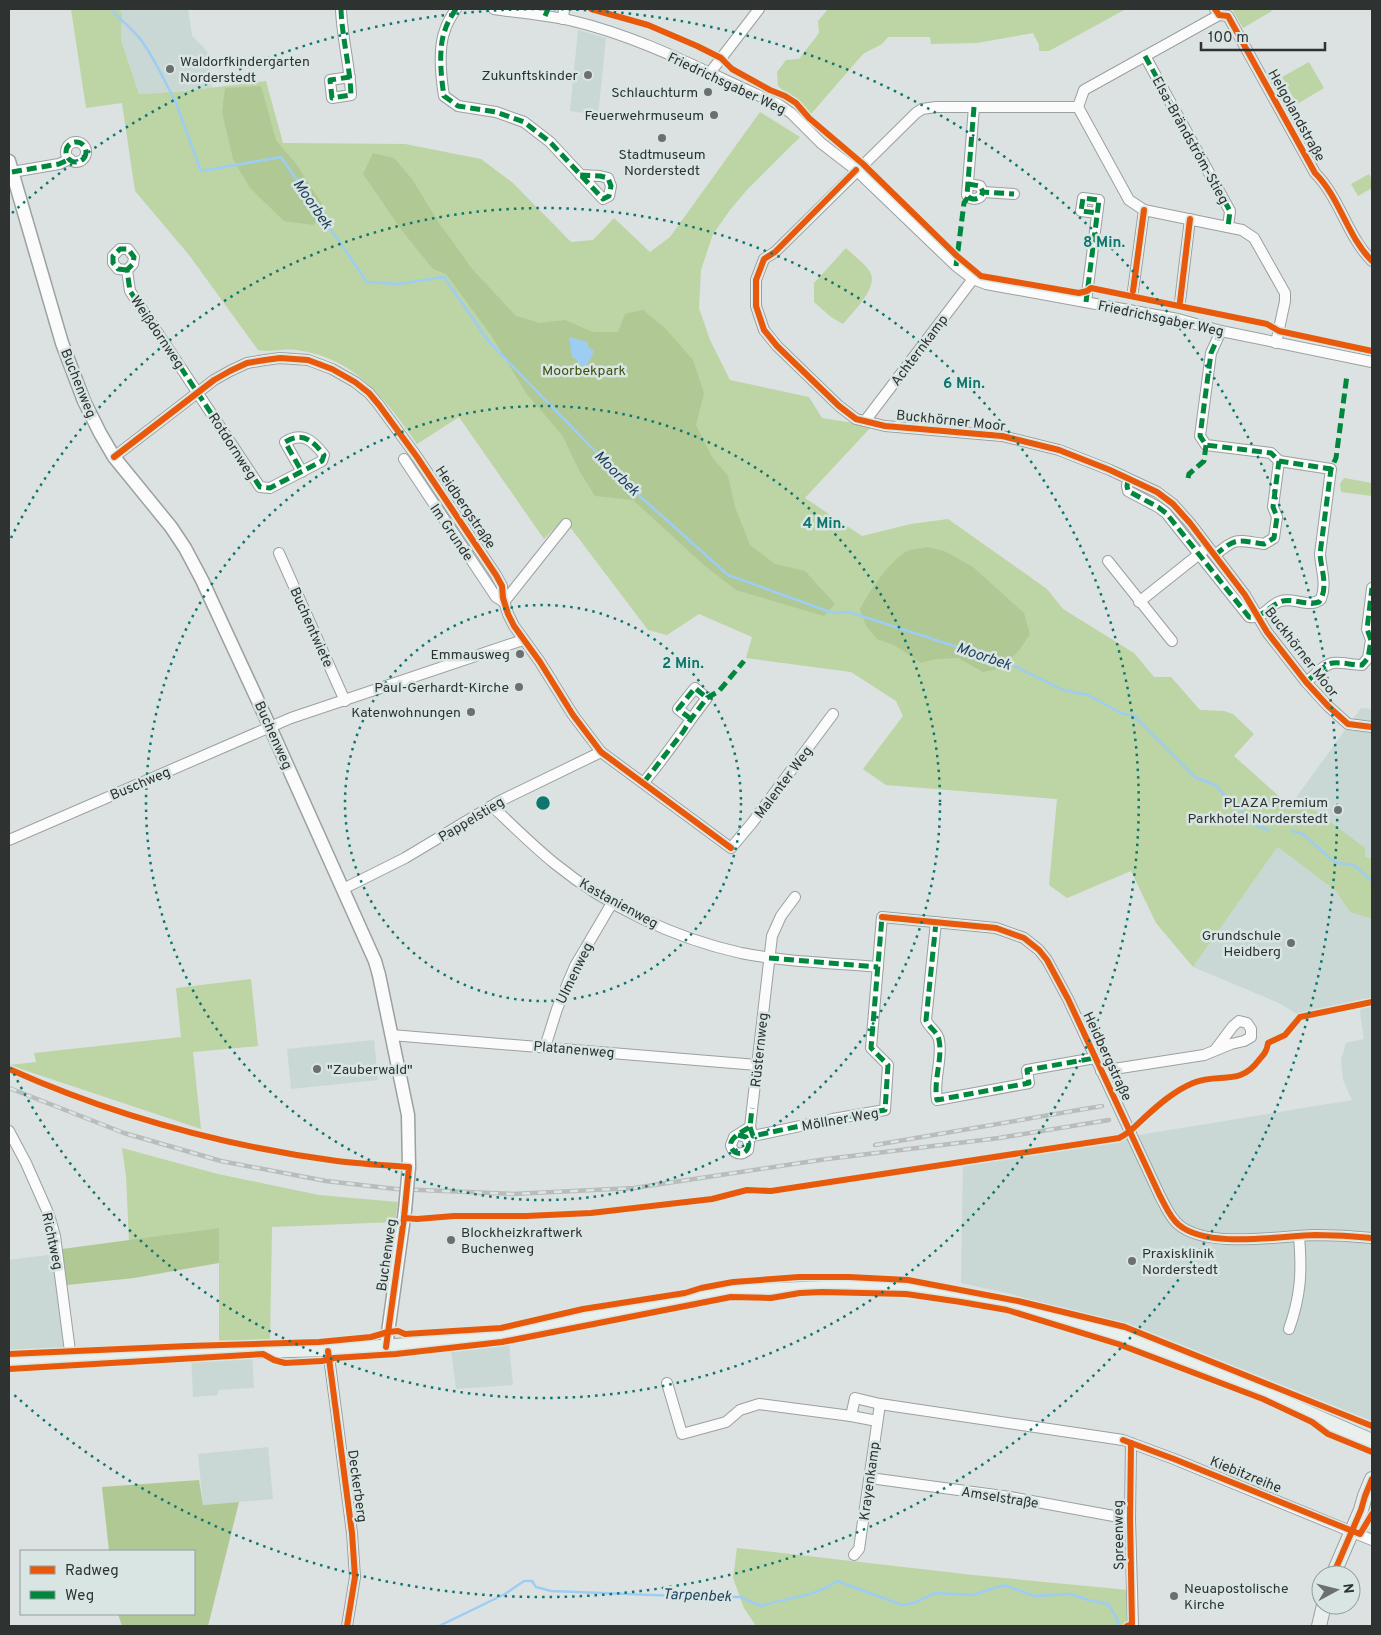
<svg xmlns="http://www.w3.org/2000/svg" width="1381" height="1635" font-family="Overpass,sans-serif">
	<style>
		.built { fill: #c9d8d5 }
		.green { fill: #bdd4a4 }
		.forest { fill: #b0c894 }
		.water { fill: #9ecdf4 }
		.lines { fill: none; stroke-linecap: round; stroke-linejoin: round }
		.stream { stroke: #9ecdf4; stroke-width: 2.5 }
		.minor-casing { stroke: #9ba0a0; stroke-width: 12 }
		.tertiary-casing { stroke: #9ba0a0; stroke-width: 15 }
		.secondary-casing { stroke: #9ba0a0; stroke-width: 16 }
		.minor { stroke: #fafbfa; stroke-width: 10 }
		.tertiary { stroke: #fafbfa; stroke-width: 12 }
		.secondary { stroke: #e9efec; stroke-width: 14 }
		.rail-casing { stroke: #babbbb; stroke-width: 4.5 }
		.rail { stroke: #d8e5e3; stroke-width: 2.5; stroke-dasharray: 8; stroke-linecap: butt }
		.tertiary-bridge-casing { stroke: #9ba0a0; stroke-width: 15; stroke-linecap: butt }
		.tertiary-bridge { stroke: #fafbfa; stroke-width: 12 }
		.quiet { stroke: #00873e; stroke-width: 5; stroke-dasharray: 10 5; stroke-linecap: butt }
		.cycleway-casing { stroke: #d8e5e3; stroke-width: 9 }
		.cycleway { stroke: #e8590c; stroke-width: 6 }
		.ring { fill: none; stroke: #0f766e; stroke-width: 2.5; stroke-dasharray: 2.5 5 }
		.poi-dot { fill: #6b706f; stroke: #d8e5e3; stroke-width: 2 }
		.labels { text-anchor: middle; stroke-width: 5; stroke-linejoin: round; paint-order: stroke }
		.poi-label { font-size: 14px; fill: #2e3332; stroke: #d8e5e3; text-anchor: end }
		.street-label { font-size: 14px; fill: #2e3332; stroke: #d8e5e3 }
		.park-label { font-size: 14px; fill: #3a520e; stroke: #d8e5e3 }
		.water-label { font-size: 15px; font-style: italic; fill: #1c3f5b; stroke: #d8e5e3 }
		.centre { fill: #0f766e; stroke: #d8e5e3; stroke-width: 2.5 }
		.ring-label { font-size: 15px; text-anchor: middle; font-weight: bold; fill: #0f766e; stroke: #d8e5e3; stroke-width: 5; stroke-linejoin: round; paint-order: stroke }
	</style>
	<rect width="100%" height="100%" fill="#dbe2e1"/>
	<g class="built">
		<path d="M119,9H188L192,36L207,51L212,88L139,94L121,40L122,15Z"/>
		<path d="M578,30L606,38L598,115L570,111Z"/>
		<path d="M1361,708L1372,709V858L1365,857L1290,806Z"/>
		<path d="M1279,848L1336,891L1350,912L1372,919V1427L1095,1318L1011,1294L961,1283L963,1160L1139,1135L1352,1100L1343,1080L1341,1060L1346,1043L1364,1039L1360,1013L1363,999L1299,1015L1279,1003L1193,967L1276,849Z"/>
		<path d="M374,1040L378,1080L291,1089L287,1049Z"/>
		<path d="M55,1254L67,1350L9,1354V1260Z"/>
		<path d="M509,1344L513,1385L456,1389L451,1350Z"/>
		<path d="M252,1352L254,1388L218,1390V1395L193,1397L191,1356Z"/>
		<path d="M268,1447L273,1499L203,1505L198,1454Z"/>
	</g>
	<g class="green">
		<path d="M71,9H119L122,14L121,40L139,94L184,91L266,81L283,143L405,144L481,159L513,183L571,242L593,240L614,218L650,252L670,237L760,112L800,137L746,191L730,210L713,234L701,270L699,308L710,340L730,380L809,397L822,418L872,426L805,498L862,536L911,524L948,519L1047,589L1063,609L1134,653L1154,677H1171L1200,710L1224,711L1233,714L1254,734L1234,756L1290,806H1309L1365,848V857L1372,858V919L1350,912L1336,891L1279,848L1276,849L1193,967L1156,923L1131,871L1067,898L1049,885L1057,799L886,785L863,769L903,716L896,701L851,672L746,658L752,637L699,614L667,635L648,630L564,519L544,539L459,417L417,444C386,400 355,357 296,350C283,348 270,353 258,350L189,255L135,191L122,103L86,108Z"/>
		<path d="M828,9H1126L1049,51H1039V45L1033,33L977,43L931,44L930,37H888L882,44L863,54L811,114L778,86L777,72L786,60L799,59L819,33L818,21Z"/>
		<path d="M1232,9H1270L1272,11L1243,28Z"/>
		<path d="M1309,62L1324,88L1297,104L1282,77Z"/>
		<path d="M1369,174L1372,180V188L1358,196L1351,184Z"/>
		<path d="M846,248C852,254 869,267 871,274C877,289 852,313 843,324L831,317L814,302V283Z"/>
		<path d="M1344,478L1372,483V496L1341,492L1340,484Z"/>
		<path d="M251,979L258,1046L193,1052L201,1129L9,1065L36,1062L34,1053L181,1037L176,988Z"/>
		<path d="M122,1148L218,1174L319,1195L398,1202L395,1222L272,1227L270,1340L219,1343V1228L129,1241L126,1176Z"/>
		<path d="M737,1548L973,1575L1128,1590L1130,1626H756L744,1608L733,1578Z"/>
	</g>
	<g class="forest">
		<path d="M261,86L276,140L296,164L322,204L314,225L284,221L250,188L233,159L222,112L225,88Z"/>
		<path d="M373,153L394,158L412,179L439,223L473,270L516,316L540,323L565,320L593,332H618L625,314L643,310L665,328L693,360L704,393L696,425L712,457L728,476L735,507L750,545L775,564L805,571L835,604L824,616L736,590L705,566L633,500L595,496L580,472L562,435L526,393L491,335L446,274L433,269L403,232L363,174Z"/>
		<path d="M927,547L944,551L973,567L1024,613L1030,634L1020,649L1003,668L983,672L958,658L936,659L921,663L896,646L877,639L866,626L860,609C871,589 885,567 904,553C909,549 920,549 927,547Z"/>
		<path d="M219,1228V1263L134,1278L67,1285L62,1249Z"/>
		<path d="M199,1480L203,1505L239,1502L208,1626H122L118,1614H194V1551H109L102,1487Z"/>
	</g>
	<path class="water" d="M569,337L588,342V347L594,351L586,367L579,364L575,358H572Z"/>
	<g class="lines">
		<g class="stream">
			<path d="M111,9C120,20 133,29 141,40C155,59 165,82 176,103L201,171L281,157L367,282L398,284L444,277L489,342L632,489L728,575L833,613L849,612L1010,664L1063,690L1088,695L1121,713L1134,716L1195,777L1215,785L1255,825L1268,830"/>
			<path d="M1292,831L1303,834L1332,860L1338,863L1354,865L1372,881"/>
			<path d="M439,1626L505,1594L524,1581H532L536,1587L551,1591L678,1596L740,1597L761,1606C788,1597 813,1598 837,1581L902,1605L914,1603L935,1593L973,1595L1004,1585L1034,1596L1071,1594L1088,1600L1108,1604L1117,1619L1118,1626"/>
		</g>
		<defs>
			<g id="minor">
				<path d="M341,9C342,38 350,66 351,95L332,98L330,80L350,77"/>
				<path d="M456,9C452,15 447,23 445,30C438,48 441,77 444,96L458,106L496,112L524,122L550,142L603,199L609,196L611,186L608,178L600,176L580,175"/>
				<path d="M494,9C520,13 548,15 573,21C645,38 711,75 778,104L791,113L821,143L856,170L956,266L973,279L986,284L1178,319L1221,331L1372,362"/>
				<path d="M1215,9L1219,15L1228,16L1315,173C1340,198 1347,236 1372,261"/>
				<path d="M1219,15L1084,90L1078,107H936L922,109L916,113L775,252L764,259L756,280V306L764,330L777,346L839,406L856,419L885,426L1002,436L1059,450L1110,470L1157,492L1173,504L1190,523L1245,595L1267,632L1306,682L1328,706L1348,724L1372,727"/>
				<path d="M563,19L564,9"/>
				<path d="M1145,56L1230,211L1228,227"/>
				<path d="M709,74L759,9"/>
				<path d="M974,107L967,195C970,200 977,200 981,196L983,192"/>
				<path d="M1078,107L1129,200L1144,210L1242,230L1254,238L1285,293V301L1276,343"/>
				<circle cx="76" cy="152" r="10"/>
				<path d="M12,172L59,164L70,159"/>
				<path d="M968,184L980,186L983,192L1014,194"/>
				<path d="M127,270L118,269L113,263V256L120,249H128L134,257L133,264L127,270L130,291L260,487L270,488L322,461L324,455C313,441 303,431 285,442L302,472"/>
				<path d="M1133,291L1144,210"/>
				<path d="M1086,302L1099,200L1083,198L1081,211L1097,213"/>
				<path d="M1180,302L1190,219"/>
				<path d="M865,421L973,279"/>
				<path d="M114,457L214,380L230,371L247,363L265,360L280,358L308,360L332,369L355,382L369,393L379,405L417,457L496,575L502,586L503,598L508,614L514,626L540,662L573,715L601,752L731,848L752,823L833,714"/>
				<path d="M404,459L496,597L504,602L566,524"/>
				<path d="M1128,480L1127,486L1128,491L1158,507L1166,513L1249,617C1262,620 1270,604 1281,601C1294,597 1310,609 1321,599C1327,584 1321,570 1320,554L1331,469L1279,461L1271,453L1206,445L1200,436L1211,353L1221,331"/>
				<path d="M279,553L345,701"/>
				<path d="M1215,555C1237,537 1236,540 1264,544L1274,538L1277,517L1273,507L1279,461"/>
				<path d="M1108,561L1172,641"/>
				<path d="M1139,602L1203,551"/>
				<path d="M1306,682C1313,677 1324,664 1333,663C1341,662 1353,665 1362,665L1368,658L1371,640L1367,629L1372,588"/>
				<path d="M644,782C667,755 686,725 707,698L695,688L678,709L691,719"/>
				<path d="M492,806C512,825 532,845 554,863C608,907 674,938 741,953C786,962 833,963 878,967"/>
				<path d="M9,840L291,718L523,640"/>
				<path d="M343,889L405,858L500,801L601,752"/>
				<path d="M936,922L926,1020C929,1028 938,1032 939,1040C943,1058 933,1081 937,1100L1029,1083L1027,1070L1095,1058"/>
				<path d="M391,1035L757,1065"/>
				<path d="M545,1047L557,1009L575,966L612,903"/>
				<path d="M1101,1071L1204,1055L1231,1044L1244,1041L1251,1037V1029L1247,1023L1239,1021L1233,1026L1215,1050"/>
				<path d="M750,1127L753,1136L833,1119L885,1110L888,1065L871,1048L882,917L996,928L1024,938L1039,950L1047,960L1068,999L1160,1196C1165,1205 1170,1218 1179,1225C1208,1249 1279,1236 1315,1235C1334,1235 1353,1236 1372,1238"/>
				<path d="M9,1131L26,1163L49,1215L55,1236L71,1359"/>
				<path d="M738,1135L746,1137L749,1143L748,1150L743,1153C737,1155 732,1151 731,1145L734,1137L750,1127L772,936L781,916L795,897"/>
				<path d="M1289,1329C1301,1295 1302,1272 1299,1236"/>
				<path d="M328,1349L352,1533L355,1577L347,1626"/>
				<path d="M667,1383L682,1434L726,1422L740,1410L759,1404L851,1416"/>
				<path d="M877,1421L851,1416L855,1398L880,1404L1123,1440L1174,1459L1372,1540"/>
				<path d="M1131,1443L1130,1519L1133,1626"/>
				<path d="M870,1478L1010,1497L1130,1519"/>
				<path d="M854,1555L859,1549L880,1404"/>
			</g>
			<g id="tertiary">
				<path d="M9,161L62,343L84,401L100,433L114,457L171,527L185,548L202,580L270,727L375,961L379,975L408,1115L409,1167"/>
				<path d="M386,1347L405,1210"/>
			</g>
			<g id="secondary">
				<path d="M9,1362L211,1352L368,1348L487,1339L661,1304L736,1292L847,1287L906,1289L957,1295L1017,1305L1093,1326L1182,1358L1372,1441"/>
				<path d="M1333,1575L1361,1510L1365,1496L1372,1479"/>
				<path d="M1319,1626L1324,1605"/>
			</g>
		</defs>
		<use href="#minor" class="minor-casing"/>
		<use href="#tertiary" class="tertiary-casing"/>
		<use href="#secondary" class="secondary-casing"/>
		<use href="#minor" class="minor"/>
		<use href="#tertiary" class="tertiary"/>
		<use href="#secondary" class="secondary"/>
		<defs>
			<g id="rail">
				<path d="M9,1088L124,1133L221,1161L326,1181L396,1189L513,1194L634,1188L827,1159L999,1138L1109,1120"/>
				<path d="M875,1145L1102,1106"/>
			</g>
		</defs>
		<use href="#rail" class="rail-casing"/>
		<use href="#rail" class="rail"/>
		<defs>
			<path id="tertiary-bridge" d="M405,1210L409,1167"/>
		</defs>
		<use href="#tertiary-bridge" class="tertiary-bridge-casing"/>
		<use href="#tertiary-bridge" class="tertiary-bridge"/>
		<g class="quiet">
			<path d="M341,9C342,38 350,66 351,95L332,98L330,80L350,77"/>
			<path d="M456,9C452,15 447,23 445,30C438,48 441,77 444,96L458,106L496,112L524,122L550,142L603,199L609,196L611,186L608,178L600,176L580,175"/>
			<path d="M545,16L548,9"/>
			<path d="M1145,56L1230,211L1228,227"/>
			<path d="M974,107L967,195C970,200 977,200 981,196L983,192"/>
			<circle cx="76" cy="152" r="10"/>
			<path d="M12,172L59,164L70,159"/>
			<path d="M968,184L980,186L983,192L1014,194"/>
			<path d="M956,266L964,203L968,197"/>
			<path d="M127,270L118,269L113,263V256L120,249H128L134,257L133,264L127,270L130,291L260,487L270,488L322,461L324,455C313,441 303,431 285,442L302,472"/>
			<path d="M1086,302L1099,200L1083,198L1081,211L1097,213"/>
			<path d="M1221,331L1211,353L1200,436L1206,445L1271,453L1279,461L1331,469"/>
			<path d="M1188,478L1189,474L1204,461L1206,445"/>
			<path d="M1128,480L1127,486L1128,491L1158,507L1166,513L1249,617C1261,619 1269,606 1280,602C1291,597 1306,606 1319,602C1329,588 1321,569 1320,554L1331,469L1336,458L1347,375"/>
			<path d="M1215,555C1237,537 1236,540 1264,544L1274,538L1277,517L1273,507L1279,461"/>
			<path d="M1306,682C1313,677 1324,664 1333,663C1341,662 1353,665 1362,665L1368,658L1371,640L1367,629L1372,588"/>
			<path d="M691,719L678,709L695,688L707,698"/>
			<path d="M644,782L683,732L691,719L707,698L719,691L744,661"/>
			<path d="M936,922L926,1020C929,1028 938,1032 939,1040C943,1058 933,1081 937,1100L1029,1083L1027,1070L1095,1058"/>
			<path d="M769,958L878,967"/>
			<path d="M750,1127L753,1136L833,1119L885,1110L888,1065L871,1048L882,917"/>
			<path d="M738,1135L746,1137L749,1143C747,1163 723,1150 733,1139C737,1134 745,1130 750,1127L752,1108"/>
		</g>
		<defs>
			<g id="cycleway">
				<path d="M591,9L648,25L697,46L721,58L732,69L770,90L785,96L796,103L809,118L863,164L957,256L981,276L1079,293L1087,291L1091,288L1267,324L1279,331L1372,351"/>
				<path d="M1215,9L1219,15L1228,16L1315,173C1340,198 1347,236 1372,261"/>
				<path d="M856,170L775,252L764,259L756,280V306L764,330L777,346L839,406L856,419L885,426L1002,436L1059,450L1110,470L1157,492L1173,504L1190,523L1245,595L1267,632L1306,682L1328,706L1348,724L1372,727"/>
				<path d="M1133,291L1144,210"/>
				<path d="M1180,302L1190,219"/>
				<path d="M114,457L214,380L230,371L247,363L265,360L280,358L308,360L332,369L355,382L369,393L379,405L417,457L496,575L502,586L503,598L508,614L514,626L540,662L573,715L601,752L731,848"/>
				<path d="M882,917L996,928L1024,938L1039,950L1047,960L1068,999L1160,1196C1165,1205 1170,1218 1179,1225C1208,1249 1279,1236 1315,1235C1334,1235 1353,1236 1372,1238"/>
				<path d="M9,1069C112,1115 225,1146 337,1161C360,1164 385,1165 409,1167L404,1218L386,1347"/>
				<path d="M404,1218L417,1219L454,1216H526L591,1213L712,1199L747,1190L771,1191L1119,1138C1131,1132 1134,1127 1143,1119C1158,1105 1174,1091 1193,1083C1220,1072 1239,1087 1259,1060C1264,1054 1267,1051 1268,1043L1285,1035L1300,1017L1372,1002"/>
				<path d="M328,1351L352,1533L355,1577L347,1626"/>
				<path d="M9,1354L188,1346L319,1342L371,1337L388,1332L398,1331L405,1334L501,1328L583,1309L685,1293L701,1288L733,1282L799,1277H849L908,1280L1018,1301L1125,1327L1372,1426"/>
				<path d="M9,1369L263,1354L274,1360L285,1363L322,1361L334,1358L396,1354L502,1342L731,1297L771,1298L800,1293L822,1292L906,1294L961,1302L1007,1310L1118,1344L1263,1399L1312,1422L1328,1434L1372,1452"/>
				<path d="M1123,1440L1174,1459L1360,1534L1372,1514"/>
				<path d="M1333,1575L1361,1510L1365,1496L1372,1479"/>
				<path d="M1127,1626L1132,1624L1130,1519L1131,1443"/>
			</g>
		</defs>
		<use href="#cycleway" class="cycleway-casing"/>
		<use href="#cycleway" class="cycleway"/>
	</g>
	<g class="ring">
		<circle cx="543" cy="803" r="198"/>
		<circle cx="543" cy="803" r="397"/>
		<path d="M11 538A595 595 0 1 1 11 1068"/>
		<path d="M12 213A794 794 0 1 1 12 1393"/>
	</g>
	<g class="poi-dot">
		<circle cx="170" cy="69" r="5"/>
		<circle cx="588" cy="75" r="5"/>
		<circle cx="708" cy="92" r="5"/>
		<circle cx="714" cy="115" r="5"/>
		<circle cx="662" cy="138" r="5"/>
		<circle cx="520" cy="654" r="5"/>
		<circle cx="519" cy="687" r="5"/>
		<circle cx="471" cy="712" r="5"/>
		<circle cx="1338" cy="810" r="5"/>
		<circle cx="1291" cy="943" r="5"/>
		<circle cx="317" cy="1069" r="5"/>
		<circle cx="451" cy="1240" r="5"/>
		<circle cx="1132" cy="1261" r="5"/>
		<circle cx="1174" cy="1596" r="5"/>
	</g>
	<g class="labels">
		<g class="poi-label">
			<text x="180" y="66" text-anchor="start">Waldorfkindergarten<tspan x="180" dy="16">Norderstedt</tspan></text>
			<text x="578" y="80">Zukunftskinder</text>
			<text x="698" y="97">Schlauchturm</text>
			<text x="704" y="120">Feuerwehrmuseum</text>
			<text x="662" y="159" text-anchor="middle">Stadtmuseum<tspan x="662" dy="16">Norderstedt</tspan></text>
			<text x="510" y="659">Emmausweg</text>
			<text x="509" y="692">Paul-Gerhardt-Kirche</text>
			<text x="461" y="717">Katenwohnungen</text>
			<text x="1328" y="807">PLAZA Premium<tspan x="1328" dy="16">Parkhotel Norderstedt</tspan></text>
			<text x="1281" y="940">Grundschule<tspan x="1281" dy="16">Heidberg</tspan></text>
			<text x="327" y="1074" text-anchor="start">"Zauberwald"</text>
			<text x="461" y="1237" text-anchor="start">Blockheizkraftwerk<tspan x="461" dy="16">Buchenweg</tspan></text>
			<text x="1142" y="1258" text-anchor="start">Praxisklinik<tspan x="1142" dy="16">Norderstedt</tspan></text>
			<text x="1184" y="1593" text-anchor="start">Neuapostolische<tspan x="1184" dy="16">Kirche</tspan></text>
		</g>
		<g class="street-label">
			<text transform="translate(727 83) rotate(25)" y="5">Friedrichsgaber Weg</text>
			<text transform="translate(1297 115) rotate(61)" y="5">Helgolandstraße</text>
			<text transform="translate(1191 140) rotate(61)" y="5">Elsa-Brändström-Stieg</text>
			<text transform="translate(1161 318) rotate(12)" y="5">Friedrichsgaber Weg</text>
			<text transform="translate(158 332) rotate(56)" y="5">Weißdornweg</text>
			<text transform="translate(919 350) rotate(-53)" y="5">Achternkamp</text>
			<text transform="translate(79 383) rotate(68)" y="5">Buchenweg</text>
			<text transform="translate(951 420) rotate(6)" y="5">Buckhörner Moor</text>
			<text transform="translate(233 446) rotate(57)" y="5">Rotdornweg</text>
			<text transform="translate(466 507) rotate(56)" y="5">Heidbergstraße</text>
			<text transform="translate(452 532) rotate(56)" y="5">Im Grunde</text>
			<text transform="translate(312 627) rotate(66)" y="5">Buchentwiete</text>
			<text transform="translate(1302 652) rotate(52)" y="5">Buckhörner Moor</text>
			<text transform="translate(274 735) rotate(66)" y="5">Buchenweg</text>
			<text transform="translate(783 782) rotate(-53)" y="5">Malenter Weg</text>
			<text transform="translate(140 783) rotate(-23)" y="5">Buschweg</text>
			<text transform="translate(471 819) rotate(-31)" y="5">Pappelstieg</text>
			<text transform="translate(619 903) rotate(29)" y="5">Kastanienweg</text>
			<text transform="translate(574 973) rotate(-64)" y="5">Ulmenweg</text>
			<text transform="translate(574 1049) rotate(5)" y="5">Platanenweg</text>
			<text transform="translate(759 1050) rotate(-84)" y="5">Rüsternweg</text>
			<text transform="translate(1108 1056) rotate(65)" y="5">Heidbergstraße</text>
			<text transform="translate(840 1119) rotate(-10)" y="5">Möllner Weg</text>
			<text transform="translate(53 1241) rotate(78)" y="5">Richtweg</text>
			<text transform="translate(386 1255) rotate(-82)" y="5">Buchenweg</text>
			<text transform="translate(1246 1474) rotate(22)" y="5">Kiebitzreihe</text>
			<text transform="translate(869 1481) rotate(-82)" y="5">Krayenkamp</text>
			<text transform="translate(358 1486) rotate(82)" y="5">Deckerberg</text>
			<text transform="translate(1000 1497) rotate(9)" y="5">Amselstraße</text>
			<text transform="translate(1118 1535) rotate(-91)" y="5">Spreenweg</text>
		</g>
		<g class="park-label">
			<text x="584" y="375">Moorbekpark</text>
		</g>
		<g class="water-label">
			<text transform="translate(313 204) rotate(55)" y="5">Moorbek</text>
			<text transform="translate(617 473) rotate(45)" y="5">Moorbek</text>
			<text transform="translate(984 656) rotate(19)" y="5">Moorbek</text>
			<text transform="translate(697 1595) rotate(2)" y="5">Tarpenbek</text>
		</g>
	</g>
	<circle cx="543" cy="803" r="8" class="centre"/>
	<g class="ring-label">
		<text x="1104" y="247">8 Min.</text>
		<text x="964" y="388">6 Min.</text>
		<text x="824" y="528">4 Min.</text>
		<text x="683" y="668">2 Min.</text>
	</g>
	<rect width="1381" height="1635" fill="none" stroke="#2e3332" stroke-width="20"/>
	<rect x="20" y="1550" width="175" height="65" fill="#d8e5e3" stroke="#949e9c"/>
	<rect x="30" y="1566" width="25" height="8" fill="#e8590c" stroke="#949e9c"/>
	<text x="65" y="1575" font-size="15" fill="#2e3332">Radweg</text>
	<rect x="30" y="1591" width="25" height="8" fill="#00873e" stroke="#949e9c"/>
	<text x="65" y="1600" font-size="15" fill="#2e3332">Weg</text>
	<g transform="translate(1336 1590) rotate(83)"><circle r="24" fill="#d8e5e3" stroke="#949e9c"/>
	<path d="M0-4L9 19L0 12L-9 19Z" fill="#6b706f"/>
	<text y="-8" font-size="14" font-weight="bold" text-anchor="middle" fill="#2e3332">N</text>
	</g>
	<path d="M1201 42v8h124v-8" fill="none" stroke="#2e3332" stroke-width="2.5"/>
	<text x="1208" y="42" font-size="15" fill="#2e3332" stroke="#d8e5e3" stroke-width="4" paint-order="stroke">100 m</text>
</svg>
